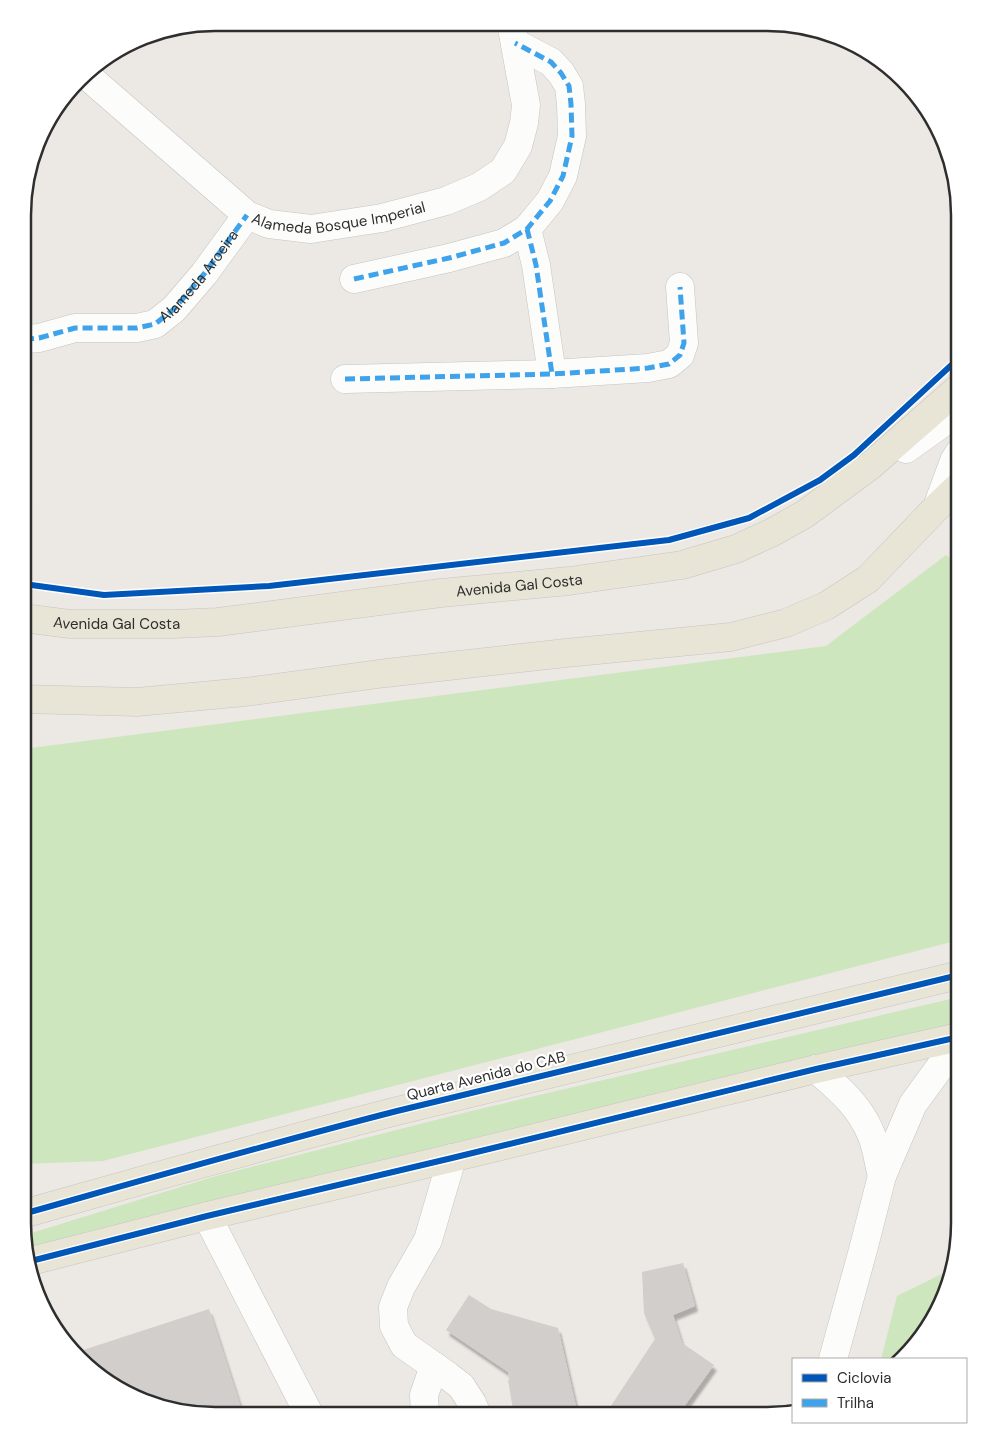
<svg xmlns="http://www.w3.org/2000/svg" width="982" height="1438" font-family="'DM Sans',sans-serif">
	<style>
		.green { fill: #cee6be }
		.building { fill: #d1cecb; filter: url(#shadow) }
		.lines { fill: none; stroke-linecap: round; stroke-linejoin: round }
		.minor-casing { stroke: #c5c4c5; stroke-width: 29 }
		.major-casing { stroke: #c6c5c4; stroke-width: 29 }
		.minor { stroke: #fcfcfb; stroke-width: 28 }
		.major { stroke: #e8e4d6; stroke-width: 28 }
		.quiet { stroke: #3ea3eb; stroke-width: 5; stroke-dasharray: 10 5; stroke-linecap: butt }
		.cycleway-casing { stroke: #fff; stroke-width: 9 }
		.cycleway { stroke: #0057b8; stroke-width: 6 }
		.labels { text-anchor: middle; stroke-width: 4.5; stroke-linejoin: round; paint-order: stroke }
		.street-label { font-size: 15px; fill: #2e2e2e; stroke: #fff }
		.rim { fill: none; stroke: #2e2e2e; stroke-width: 2.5 }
	</style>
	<defs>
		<filter id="shadow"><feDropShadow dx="3" dy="5.5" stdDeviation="1" flood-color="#0004"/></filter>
	</defs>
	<rect width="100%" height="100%" fill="#ece8e4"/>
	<g class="green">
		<path d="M946,555L959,564V940L103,1161L23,1164V749L826,646Z"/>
		<path d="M959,997V1025L478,1137L29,1251L25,1235L216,1176L471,1111Z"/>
		<path d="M952,1269L949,1285L927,1330L901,1359H881L897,1296Z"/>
	</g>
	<g class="building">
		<path d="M683,1263L695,1306L673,1315L682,1343L714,1365L678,1415H601L609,1409L655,1339L644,1313L642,1272Z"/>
		<path d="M469,1295L491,1309L558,1328L578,1415H514L508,1380H509L508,1372L446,1330Z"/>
		<path d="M209,1309L243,1414H190L108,1383L74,1353Z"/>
	</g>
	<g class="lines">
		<defs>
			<g id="minor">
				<path id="s1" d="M85,74L247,215L269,224L311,229L382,218L446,201L479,187L503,171L518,146L524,123L526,105L511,23"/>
				<path d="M527,229L536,265L552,374"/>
				<path d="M354,279L449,258L504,243L527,229L550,201L563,176L572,136L571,104L569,86L561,73L551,62L515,43"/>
				<path id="s2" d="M24,339H27L39,338L75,328H137L155,324L174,309L204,274L247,215"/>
				<path d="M345,379L552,374L648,368L669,364L680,355L684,343L680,287"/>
				<path d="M906,449L959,411"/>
				<path d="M937,507L954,461L959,453"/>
				<path d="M816,1069C839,1089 859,1105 871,1134C877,1147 878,1162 882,1176"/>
				<path d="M452,1158L428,1240L401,1287L393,1307L394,1326L404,1345L448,1376L461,1386L472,1403L477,1415"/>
				<path d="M207,1216L309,1414"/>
				<path d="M833,1359L863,1250L882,1176L913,1104L959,1041"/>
				<path d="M425,1415L424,1395L434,1366"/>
			</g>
			<g id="major">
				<path id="s3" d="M23,618L70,624H174L218,622L441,593L569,581L682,565L736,549L771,533L805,514L870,466L959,388"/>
				<path d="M23,699L137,702L245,692L386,673L566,653L731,637L786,623L826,606L868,579L937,507L959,486"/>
				<path d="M23,1214C147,1179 272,1143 397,1111C584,1064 772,1021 959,975"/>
				<path d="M31,1261L207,1216L452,1158L816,1069L959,1037"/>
			</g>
		</defs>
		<use href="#minor" class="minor-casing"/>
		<use href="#major" class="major-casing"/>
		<use href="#minor" class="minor"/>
		<use href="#major" class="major"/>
		<g class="quiet">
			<path d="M527,229L536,265L552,374"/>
			<path d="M354,279L449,258L504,243L527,229L550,201L563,176L572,136L571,104L569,86L561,73L551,62L515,43"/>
			<path d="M24,339H27L39,338L75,328H137L155,324L174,309L204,274L247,215"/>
			<path d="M345,379L552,374L648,368L669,364L680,355L684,343L680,287"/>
		</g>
		<defs>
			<g id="cycleway">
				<path d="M24,584L104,595L269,586L669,540L749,518L820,480L854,455L959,358"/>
				<path d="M23,1214C147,1179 272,1143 397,1111C584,1064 772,1021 959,975"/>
				<path d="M31,1261L207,1216L452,1158L816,1069L959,1037"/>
			</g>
		</defs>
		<use href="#cycleway" class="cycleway-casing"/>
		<use href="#cycleway" class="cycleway"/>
	</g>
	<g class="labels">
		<g class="street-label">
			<text dy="5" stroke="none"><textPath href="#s1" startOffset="309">Alameda Bosque Imperial</textPath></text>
			<text dy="5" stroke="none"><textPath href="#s2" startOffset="198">Alameda Aroeira</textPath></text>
			<text dy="5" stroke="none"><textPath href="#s3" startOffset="499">Avenida Gal Costa</textPath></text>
			<text dy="5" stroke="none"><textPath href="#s3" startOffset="94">Avenida Gal Costa</textPath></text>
			<text transform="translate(486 1076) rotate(-14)" y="5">Quarta Avenida do CAB</text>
		</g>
	</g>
	<path d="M0 0H982V1438H0ZM215 31H767A184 184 0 0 1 951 215V1223A184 184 0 0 1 767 1407H215A184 184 0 0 1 31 1223V215A184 184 0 0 1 215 31Z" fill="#fff" fill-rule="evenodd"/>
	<path class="rim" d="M215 31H767A184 184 0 0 1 951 215V1223A184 184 0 0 1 767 1407H215A184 184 0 0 1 31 1223V215A184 184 0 0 1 215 31Z"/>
	<rect x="792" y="1358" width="175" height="65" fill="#ffffff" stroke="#ababab"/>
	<rect x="802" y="1374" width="25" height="8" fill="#0057b8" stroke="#ababab"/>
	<text x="837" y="1383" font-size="15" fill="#2e2e2e">Ciclovia</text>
	<rect x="802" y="1399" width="25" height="8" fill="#3ea3eb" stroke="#ababab"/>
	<text x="837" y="1408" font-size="15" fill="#2e2e2e">Trilha</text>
</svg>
